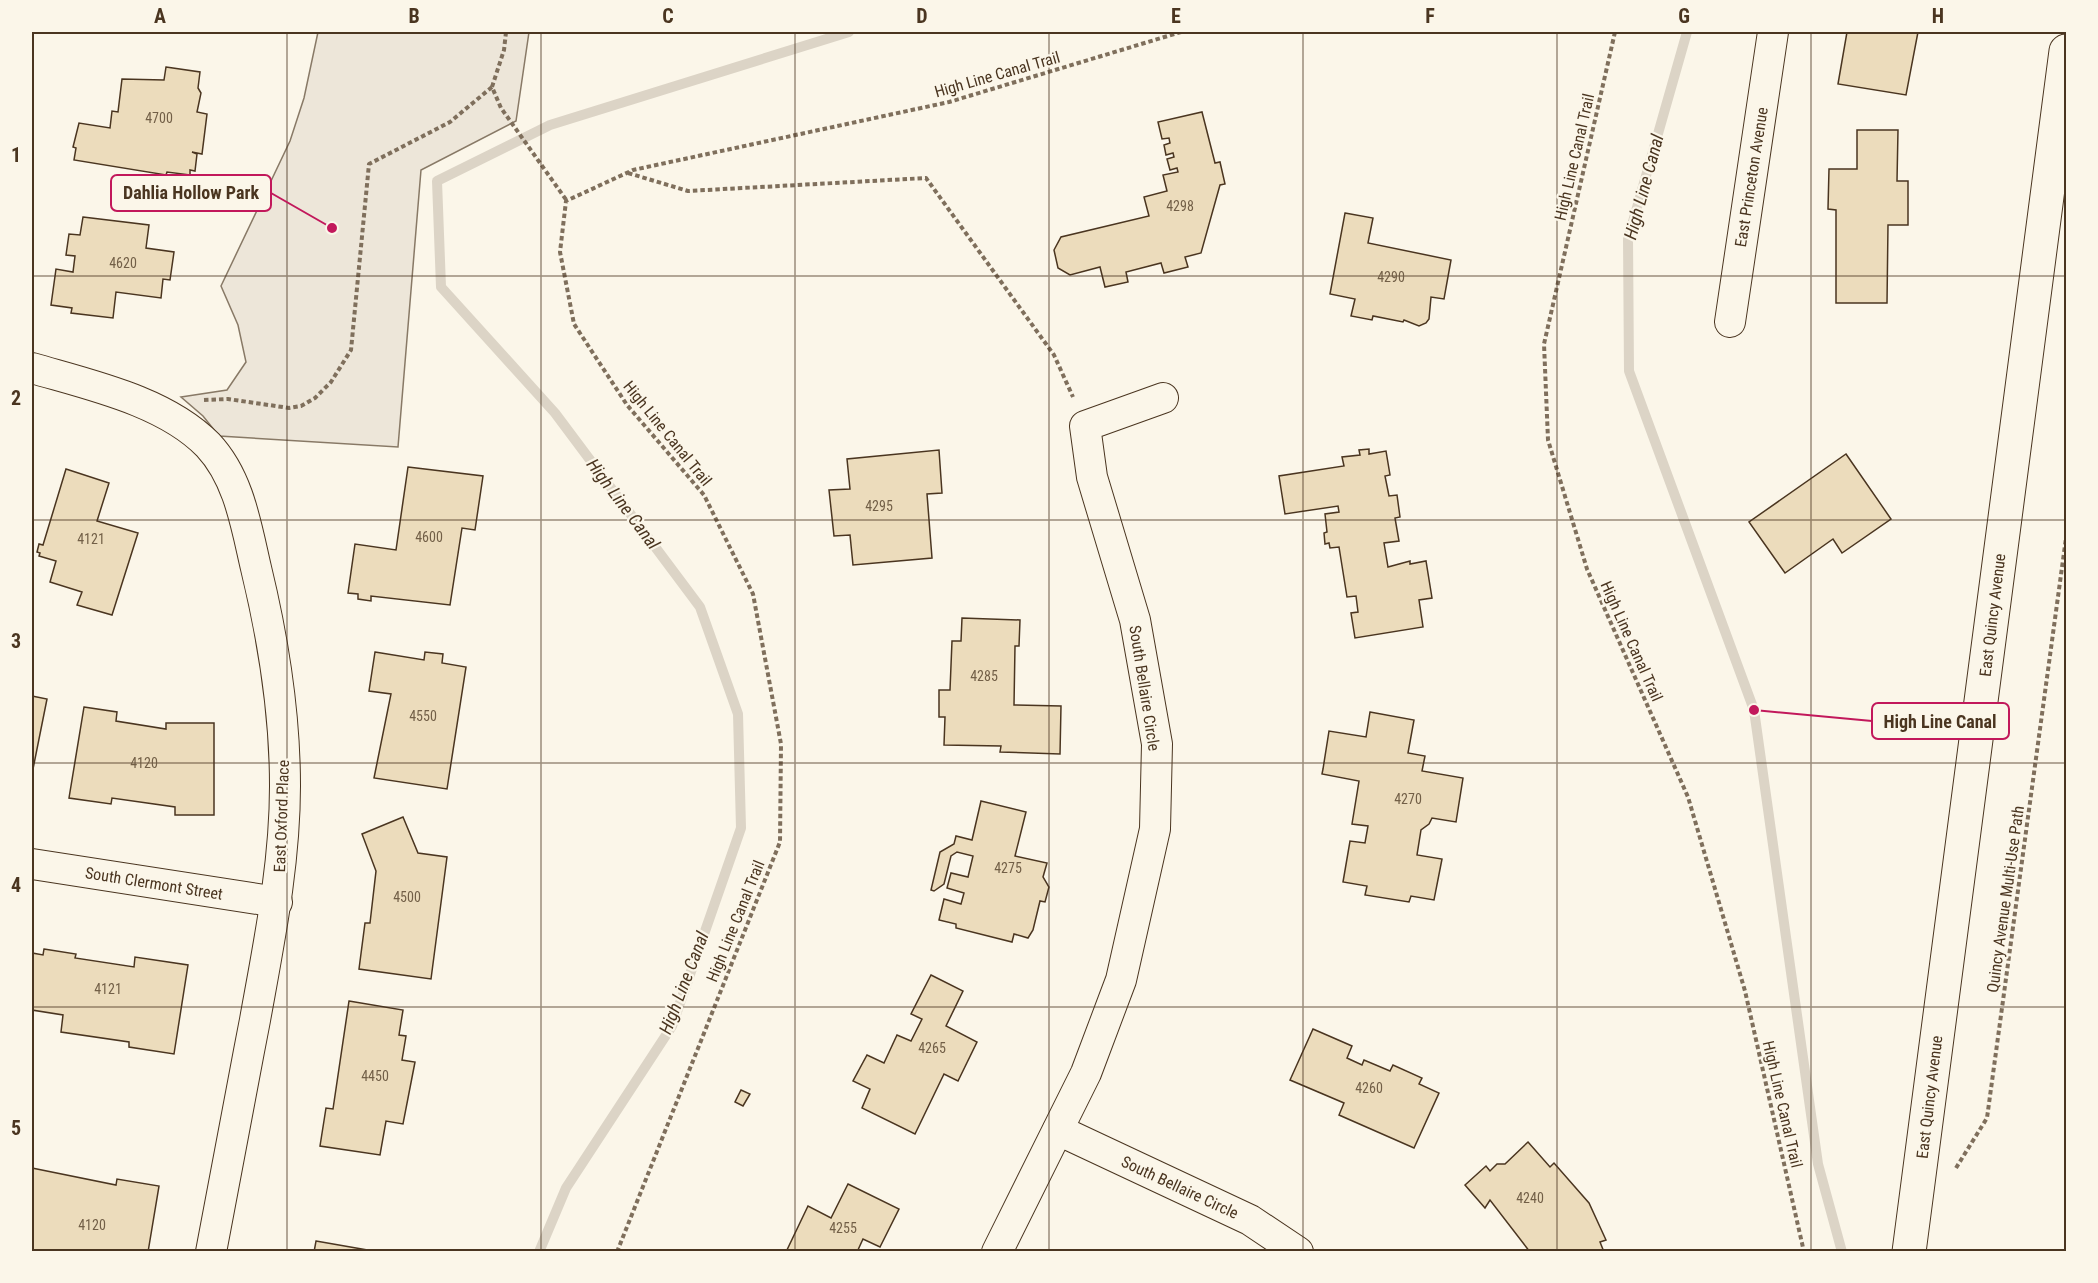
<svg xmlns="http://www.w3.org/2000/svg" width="2098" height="1283" font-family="'Roboto Condensed',sans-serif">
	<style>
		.green { fill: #ede6d9; stroke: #887966; stroke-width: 1.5 }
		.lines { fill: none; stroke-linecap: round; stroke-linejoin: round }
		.stream { stroke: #dcd4c6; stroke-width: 10 }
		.building { fill: #ecdcbc; stroke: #4a3520; stroke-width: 1.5 }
		.street-casing { stroke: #4a3520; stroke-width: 32 }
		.secondary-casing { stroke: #4a3520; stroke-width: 35 }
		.path { stroke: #7f6f5c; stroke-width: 4; stroke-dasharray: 4.5 3; stroke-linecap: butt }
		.street { stroke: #fbf6e9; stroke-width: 30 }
		.secondary { stroke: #fbf6e9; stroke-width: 33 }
		.grid { fill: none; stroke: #4a3520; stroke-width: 1.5; stroke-opacity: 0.55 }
		.labels { text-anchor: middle; stroke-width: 4.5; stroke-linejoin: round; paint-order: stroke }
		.number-label { font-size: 14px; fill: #725f47 }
		.street-label { font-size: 16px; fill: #4a3520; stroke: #fbf6e9 }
		.water-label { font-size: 18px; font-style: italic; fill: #4a3520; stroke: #fbf6e9 }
		.leader { fill: none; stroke: #c2185b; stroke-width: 2 }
		.callout-dot { fill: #c2185b; stroke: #fbf6e9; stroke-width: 2 }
		.callout { fill: #fbf6e9; stroke: #c2185b; stroke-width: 2 }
		.callout-label { font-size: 18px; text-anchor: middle; font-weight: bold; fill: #4a3520 }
		.neatline { fill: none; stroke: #4a3520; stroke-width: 2 }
		.grid-label { font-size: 20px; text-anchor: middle; font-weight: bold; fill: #4a3520 }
	</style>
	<rect width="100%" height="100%" fill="#fbf6e9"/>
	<path class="green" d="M318,32H529L516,121L421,170L398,447L219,436L203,416L181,397L227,390L246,362L238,325L221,286L290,141L304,98Z"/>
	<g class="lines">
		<g class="stream">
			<path d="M1687,32L1628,239L1629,371L1754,710L1818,1164L1842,1252"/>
			<path d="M539,1252L566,1188L672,1026L741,828L738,714L700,607L555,413L441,287L437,181L550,125L849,32"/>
		</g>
	</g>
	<g class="building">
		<path d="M1847,32H1918L1906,95L1838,84Z"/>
		<path d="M166,67L200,72L198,88L201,93L197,112L207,114L202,154L192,152L197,154L195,171L190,170V175L167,172L166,175L74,160L76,148L73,147L79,123L110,128L112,111L118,112L122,79L164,80Z"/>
		<path d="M1202,112L1215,163L1220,162L1225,184L1220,185L1201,253L1185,257L1188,267L1164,273L1161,263L1126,272L1128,282L1105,287L1100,267L1070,275L1058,268L1054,250L1061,237L1149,216L1144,197L1167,191L1163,175L1178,172L1177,168L1170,170L1167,159L1174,157L1173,153L1166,155L1164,145L1170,143L1169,138L1162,139L1158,122Z"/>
		<path d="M1857,130H1898L1897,181H1908V225H1888L1887,303H1836V210L1828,209L1829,169H1857Z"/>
		<path d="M1345,213L1373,218L1368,243L1451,260L1444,299L1431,297L1429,319L1426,323L1419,326L1404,320L1403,322L1373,316L1372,320L1351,316L1355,299L1330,294Z"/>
		<path d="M83,217L149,225L146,248L174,252L170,280L163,279L161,298L116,292L113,318L71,313L72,308L51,305L56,269L73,272L75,256L66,255L69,234L80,235Z"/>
		<path d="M1369,449V454L1386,451L1390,475L1385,476L1389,496L1397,495L1400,517L1395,518L1399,541L1384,543L1388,567L1410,561V564L1426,561L1432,598L1419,600L1423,627L1355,638L1351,613L1358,612L1356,596L1347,597L1339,547L1330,548L1329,543L1325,544L1324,533L1327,532L1325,514L1339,512L1338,506L1285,514L1279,476L1344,466L1342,457L1360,455L1359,450Z"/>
		<path d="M939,450L942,493L927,494L932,558L853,565L850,535L834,536L829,490L850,489L847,459Z"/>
		<path d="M1846,454L1891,519L1842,553L1833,539L1785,573L1749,522Z"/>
		<path d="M408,467L483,476L475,530L462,528L450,605L371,596V601L358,599V594L348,593L355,544L396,550Z"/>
		<path d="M66,469L109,483L97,521L138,533L112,615L77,605L82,592L50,582L56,561L39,556L40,553L37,552L39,544L43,545Z"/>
		<path d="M962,618L1020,620L1019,646H1015L1014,705L1061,706L1060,754L1000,752L1001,746L944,745L945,717H939V690H950L952,641H961Z"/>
		<path d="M375,652L424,660L425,652L443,654L442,663L466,667L447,789L374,778L391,694L369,691Z"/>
		<path d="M32,696L47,699L32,774Z"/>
		<path d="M84,707L117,712L116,721L166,729V723H214V815H175V807L112,798L111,804L69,798Z"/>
		<path d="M1370,712L1414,720L1408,753L1425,756L1422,771L1463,778L1456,822L1432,818L1429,824L1421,830L1417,855L1442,859L1434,900L1411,896L1409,902L1365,895L1367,886L1343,882L1350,841L1365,843L1368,826L1352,824L1359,781L1322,774L1323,769L1329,731L1366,737Z"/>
		<path d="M981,801L1026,812L1015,856L1047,863L1043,877L1049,887L1045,902L1040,901L1033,930L1028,938L1014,934L1012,942L956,928V924L939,920L944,899L961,904L964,893L947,888L951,873L968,877L973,856L957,852L951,856L944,884L934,891L931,890L940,852L954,844L956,836L972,840Z"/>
		<path d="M403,817L418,853L447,857L431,979L359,969L365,923H370L376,871L362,834Z"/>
		<path d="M44,949L76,954L75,958L134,967L135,957L188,965L174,1054L129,1047V1042L61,1032L63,1015L32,1010V953L43,955Z"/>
		<path d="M931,975L963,991L946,1026L977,1042L958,1081L944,1074L915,1134L862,1108L870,1089L853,1081L867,1055L884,1063L897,1035L911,1041L922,1019L911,1014Z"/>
		<path d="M349,1001L403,1010L399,1035L406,1036L402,1060L415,1062L403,1124L386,1121L380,1155L320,1146L326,1108L333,1109Z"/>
		<path d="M1313,1029L1352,1046L1347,1058L1362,1065L1364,1060L1390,1071L1393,1065L1422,1078L1419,1084L1439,1093L1414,1148L1339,1115L1344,1103L1290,1080Z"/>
		<path d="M741,1090L750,1094L743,1106L735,1102Z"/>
		<path d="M1528,1142L1550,1167L1554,1163L1589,1203L1606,1240L1600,1242L1604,1252H1530L1490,1200L1485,1208L1465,1185L1486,1166L1490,1171L1497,1164H1505Z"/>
		<path d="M32,1168L116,1185L117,1179L159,1186L148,1252H32Z"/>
		<path d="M848,1184L899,1209L880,1247L863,1239L857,1252H786L808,1206L831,1218Z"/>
		<path d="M316,1241L379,1252H314Z"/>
	</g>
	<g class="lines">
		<defs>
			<g id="street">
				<path d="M1730,322L1773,32"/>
				<path d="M32,368C90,385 165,401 208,445C239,478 246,525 256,568C273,638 285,713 285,786C285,865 269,942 255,1020C240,1097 226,1174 211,1252"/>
				<path d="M32,864L277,902"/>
				<path d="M1058,1130L1250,1220L1298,1252"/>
				<path d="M997,1252L1086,1073L1121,980L1155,829L1157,744L1135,620L1092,477L1085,426L1163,398"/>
			</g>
			<path id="secondary" d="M1909,1252L2066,51"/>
		</defs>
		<use href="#street" class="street-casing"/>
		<use href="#secondary" class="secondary-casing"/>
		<g class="path">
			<path d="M506,32L504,50L492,87L501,108L567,201"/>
			<path d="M1615,32L1544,344L1548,440L1587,569L1688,797L1745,991L1804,1252"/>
			<path d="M628,173L688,191L926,178L1054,355L1073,397"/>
			<path d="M204,400L228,399L289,408L301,406L315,398L331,382L351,350L369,164L450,122L492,87"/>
			<path d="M1956,1168L1987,1118L2066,538"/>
			<path d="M617,1252L780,842L781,744L753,594L704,495L627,405L574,324L560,252L566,201L633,170L949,102L1181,32"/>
		</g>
		<use href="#street" class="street"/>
		<use href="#secondary" class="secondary"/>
	</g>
	<path class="grid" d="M287,32V1252M541,32V1252M795,32V1252M1049,32V1252M1303,32V1252M1557,32V1252M1811,32V1252M32,276H2066M32,520H2066M32,763H2066M32,1007H2066"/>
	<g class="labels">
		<g class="number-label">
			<text x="159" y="123">4700</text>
			<text x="1180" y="211">4298</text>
			<text x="123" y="268">4620</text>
			<text x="1391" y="282">4290</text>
			<text x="879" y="511">4295</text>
			<text x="429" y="542">4600</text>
			<text x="91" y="544">4121</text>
			<text x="984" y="681">4285</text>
			<text x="423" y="721">4550</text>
			<text x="144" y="768">4120</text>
			<text x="1408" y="804">4270</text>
			<text x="1008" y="873">4275</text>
			<text x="407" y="902">4500</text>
			<text x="108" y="994">4121</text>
			<text x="932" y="1053">4265</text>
			<text x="375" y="1081">4450</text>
			<text x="1369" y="1093">4260</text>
			<text x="1530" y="1203">4240</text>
			<text x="92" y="1230">4120</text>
			<text x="843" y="1233">4255</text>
		</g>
		<g class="street-label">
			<text transform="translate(997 74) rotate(-16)" y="6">High Line Canal Trail</text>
			<text transform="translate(1574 157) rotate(-77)" y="6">High Line Canal Trail</text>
			<text transform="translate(1751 177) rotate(-81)" y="6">East Princeton Avenue</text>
			<text transform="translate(668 433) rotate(51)" y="6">High Line Canal Trail</text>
			<text transform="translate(1992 615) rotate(-83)" y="6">East Quincy Avenue</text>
			<text transform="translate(1632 641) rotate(66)" y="6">High Line Canal Trail</text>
			<text transform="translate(1145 688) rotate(81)" y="6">South Bellaire Circle</text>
			<text transform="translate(281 816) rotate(-88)" y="6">East Oxford Place</text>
			<text transform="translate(154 883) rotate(9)" y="6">South Clermont Street</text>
			<text transform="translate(2005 899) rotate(-82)" y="6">Quincy Avenue Multi-Use Path</text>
			<text transform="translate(735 921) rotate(-68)" y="6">High Line Canal Trail</text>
			<text transform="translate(1929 1097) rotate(-83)" y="6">East Quincy Avenue</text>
			<text transform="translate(1783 1104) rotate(77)" y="6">High Line Canal Trail</text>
			<text transform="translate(1180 1187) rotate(25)" y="6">South Bellaire Circle</text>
		</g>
		<g class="water-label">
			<text transform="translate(1644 187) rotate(-75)" y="6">High Line Canal</text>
			<text transform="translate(623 504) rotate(53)" y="6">High Line Canal</text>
			<text transform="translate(684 983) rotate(-69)" y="6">High Line Canal</text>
		</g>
	</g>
	<path class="leader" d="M332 228L271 193M1754 710L1872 721"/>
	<g class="callout-dot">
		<circle cx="332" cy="228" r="6"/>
		<circle cx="1754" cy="710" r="6"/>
	</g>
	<g class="callout">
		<rect x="111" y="175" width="160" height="36" rx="6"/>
		<rect x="1872" y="703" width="137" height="36" rx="6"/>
	</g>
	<g class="callout-label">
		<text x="191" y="199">Dahlia Hollow Park</text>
		<text x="1940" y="728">High Line Canal</text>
	</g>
	<rect width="2098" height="1283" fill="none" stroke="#fbf6e9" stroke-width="66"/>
	<rect x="33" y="33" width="2032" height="1217" class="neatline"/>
	<g class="grid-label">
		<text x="160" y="23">A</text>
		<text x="414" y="23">B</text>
		<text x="668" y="23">C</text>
		<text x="922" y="23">D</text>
		<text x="1176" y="23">E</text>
		<text x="1430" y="23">F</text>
		<text x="1684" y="23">G</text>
		<text x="1938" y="23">H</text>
		<text x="16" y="162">1</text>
		<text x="16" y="405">2</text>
		<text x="16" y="648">3</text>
		<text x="16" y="892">4</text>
		<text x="16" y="1135">5</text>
	</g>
</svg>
